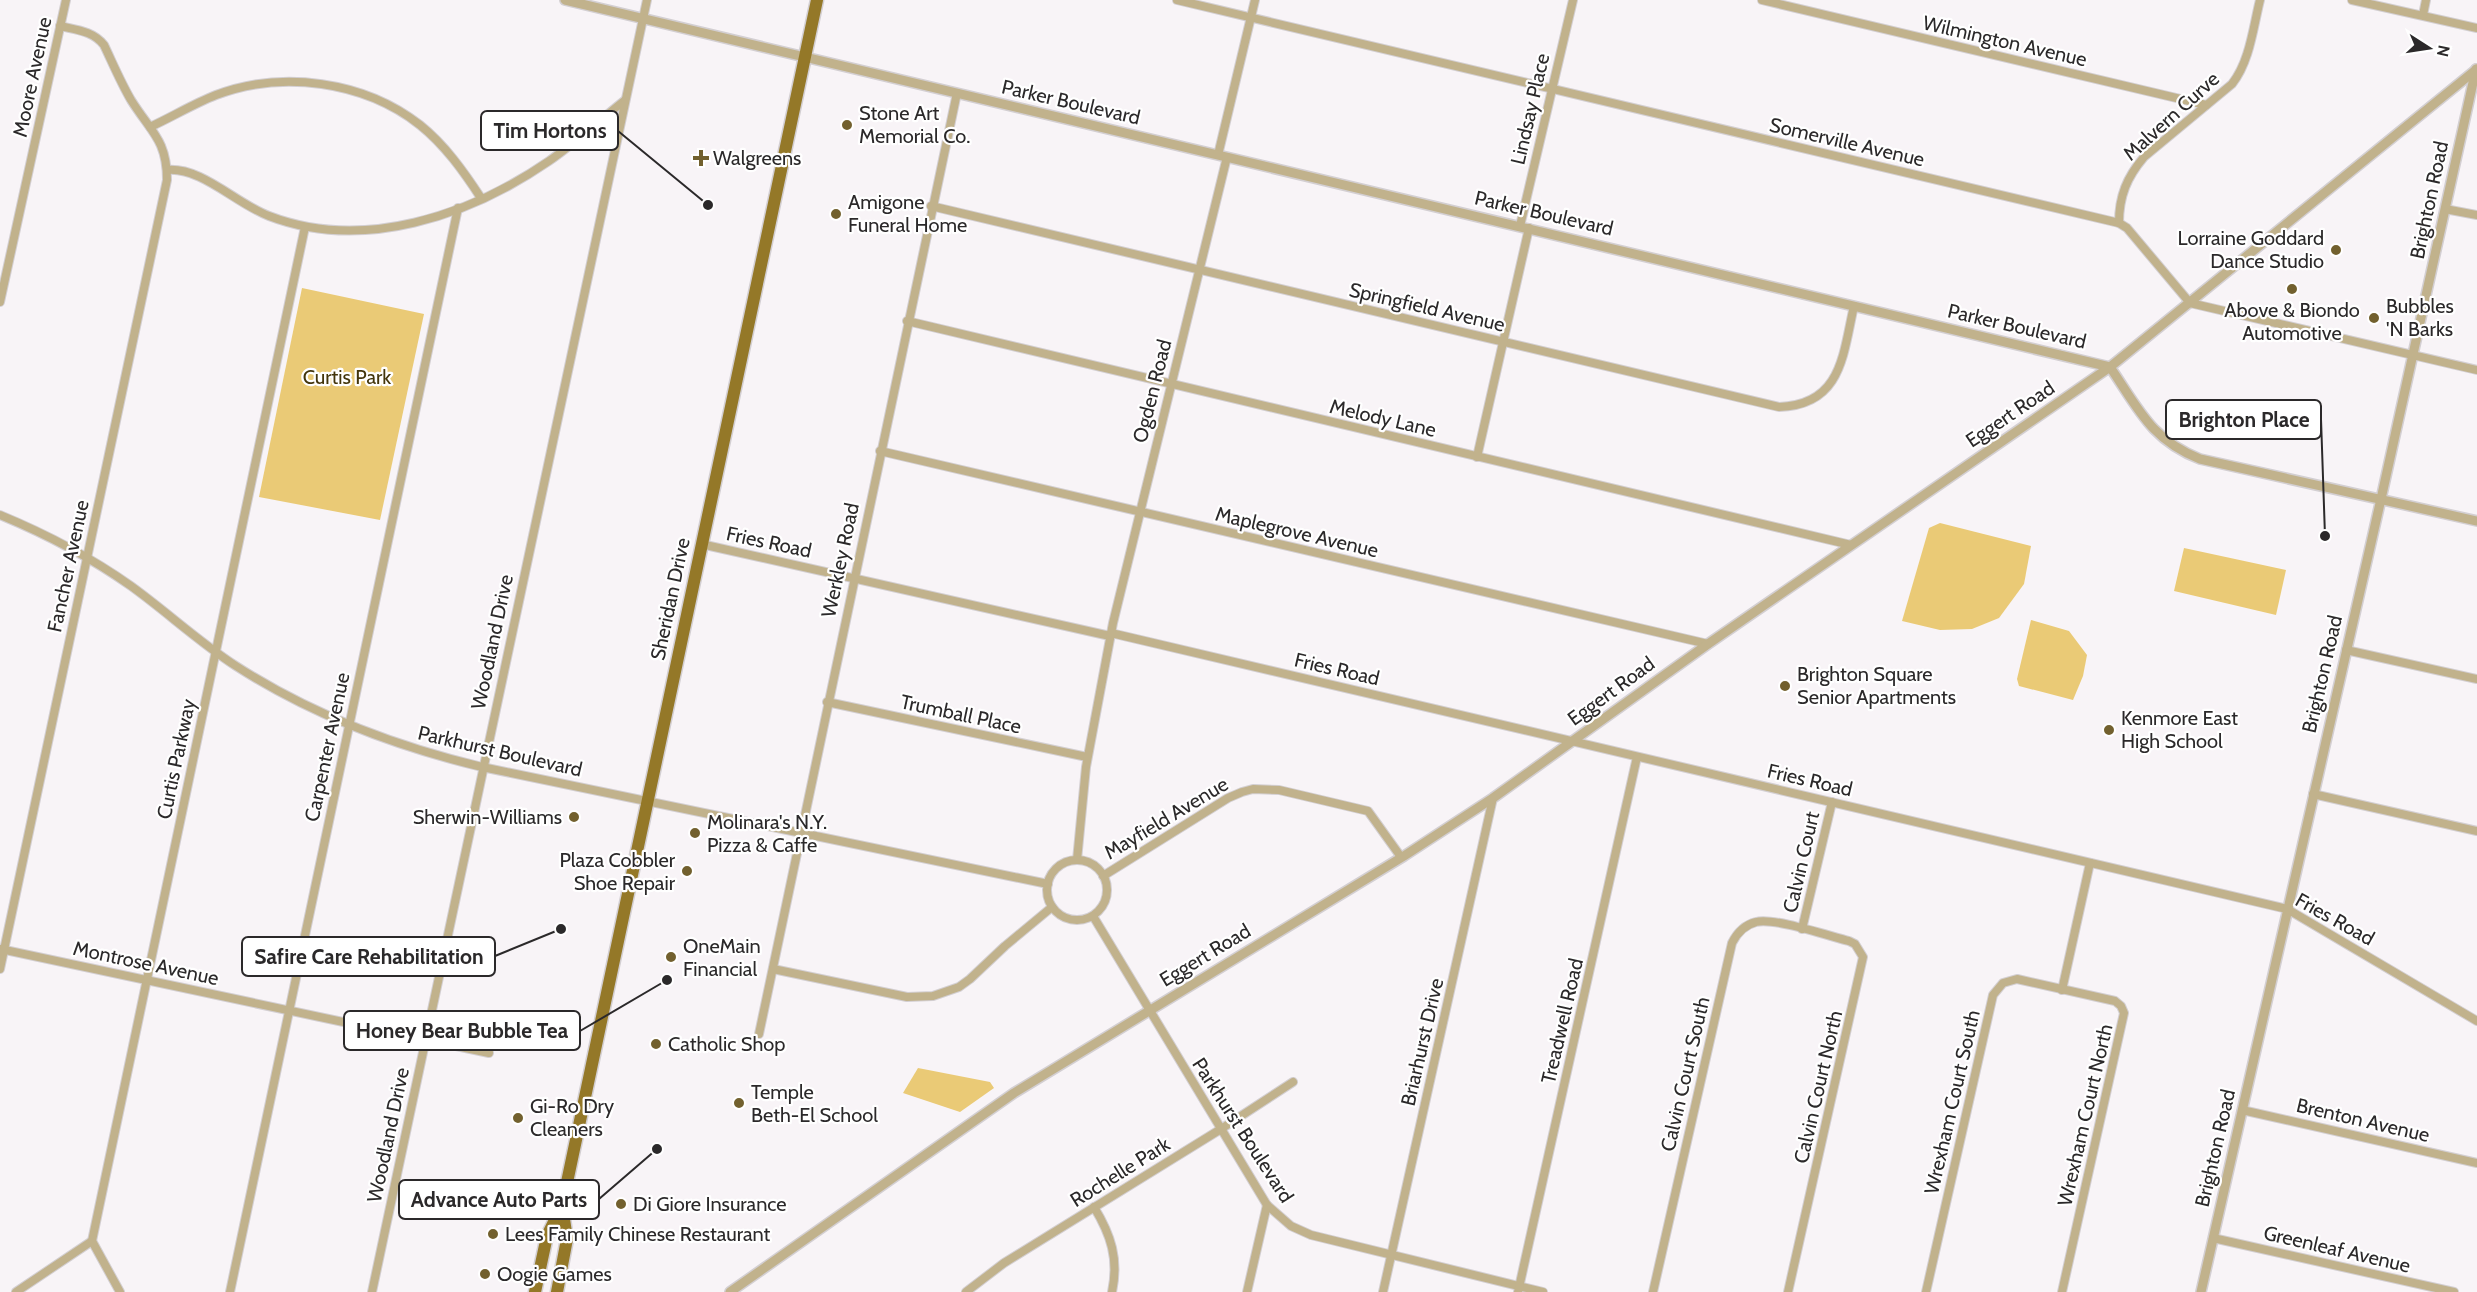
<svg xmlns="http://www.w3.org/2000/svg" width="2477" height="1292" font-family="Cabin,sans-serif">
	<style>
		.green { fill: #eaca76 }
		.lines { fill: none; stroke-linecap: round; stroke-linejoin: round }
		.minor-casing { stroke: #d3cfd2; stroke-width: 10 }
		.tertiary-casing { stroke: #d3cfd2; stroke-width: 12 }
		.primary-casing { stroke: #d3cfd2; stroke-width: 15 }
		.minor { stroke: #c1b28c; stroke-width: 8 }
		.tertiary { stroke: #c1b28c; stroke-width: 9 }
		.primary { stroke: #947828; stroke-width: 12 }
		.poi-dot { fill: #72602e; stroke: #fff; stroke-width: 2 }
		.labels { text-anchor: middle; stroke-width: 4.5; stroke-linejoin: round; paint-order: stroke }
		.street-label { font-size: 20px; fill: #2b292a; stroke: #fff }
		.poi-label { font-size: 20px; fill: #2b292a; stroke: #fff; text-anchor: start }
		.park-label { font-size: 20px; fill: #43350b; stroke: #fff }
		.leader { fill: none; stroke: #2b292a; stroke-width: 2 }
		.callout-dot { fill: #2b292a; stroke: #fff; stroke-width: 2 }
		.callout { fill: #fff; stroke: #2b292a; stroke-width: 2 }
		.callout-label { font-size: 21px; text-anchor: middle; font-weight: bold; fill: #2b292a }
	</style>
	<rect width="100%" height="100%" fill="#f8f4f7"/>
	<g class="green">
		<path d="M302,288L424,314L380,520L259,497Z"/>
		<path d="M1940,523L2031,546L2024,584L1999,618L1972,629L1940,630L1902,621L1929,528Z"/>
		<path d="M2184,548L2286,570L2276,615L2174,591Z"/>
		<path d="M2031,620L2069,631L2087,655L2083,676L2073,700L2019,686L2017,679Z"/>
		<path d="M918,1068L990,1082L994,1088L960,1112L903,1093Z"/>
	</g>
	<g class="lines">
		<defs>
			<g id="minor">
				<path d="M1177,0L2119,223L2127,228L2190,303L2477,370"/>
				<path d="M1762,0L2206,105"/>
				<path d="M2352,0L2477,28"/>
				<path d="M2423,15L2426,0"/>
				<path d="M150,127C172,117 193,104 216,95C282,70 364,81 420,125C445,145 464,172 481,198"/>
				<path d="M1218,155L1255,0"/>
				<path d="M167,170C202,167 235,203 269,216C363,252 469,216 549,161C575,143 599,121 624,101"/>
				<path d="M931,206L1779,407C1842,405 1843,354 1854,306"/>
				<path d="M2445,209L2477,215"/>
				<path d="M2119,223C2119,196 2127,177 2144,157L2232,84C2250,61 2253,28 2260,0"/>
				<path d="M1520,226L1573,0"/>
				<path d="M0,302L66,0"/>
				<path d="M907,321L1851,545"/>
				<path d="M880,451L1708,644"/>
				<path d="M1477,457L1529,228"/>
				<path d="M0,515C46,534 90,557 131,586C167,612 199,642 236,666C312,715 394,746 482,767L1048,884"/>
				<path d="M701,544L1110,636"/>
				<path d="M1111,633L2287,909L2477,1021"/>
				<path d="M2346,650L2477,679"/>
				<path d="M827,702L1087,757"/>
				<path d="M2313,794L2477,831"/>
				<path d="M1077,860L1086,767L1113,623L1227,157"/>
				<circle cx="1077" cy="890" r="30"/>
				<path d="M1103,876L1228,798L1242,792L1253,789L1279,790L1368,811L1401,857"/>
				<path d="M1093,916L1267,1205L1291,1226L1311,1235L1543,1292"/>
				<path d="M1802,929L1832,802"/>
				<path d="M0,949L489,1053"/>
				<path d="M0,969L167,180C167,140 151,132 131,100C121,83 113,64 104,45C93,31 77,30 60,26"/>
				<path d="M773,969L907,997L933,996L959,987L970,979L1005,946L1052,907"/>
				<path d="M2062,990L2090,863"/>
				<path d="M759,1034L957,93"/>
				<path d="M2242,1110L2477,1163"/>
				<path d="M1094,1207C1111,1235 1119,1259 1112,1292"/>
				<path d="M2213,1238L2454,1292"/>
				<path d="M16,1292L92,1241"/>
				<path d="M120,1292L92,1241L305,227"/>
				<path d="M230,1292L458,208"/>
				<path d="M372,1292L647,0"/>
				<path d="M966,1292L1004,1263L1221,1129L1293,1082"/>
				<path d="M1247,1292L1267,1205"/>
				<path d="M1383,1292L1493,798"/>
				<path d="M1518,1292L1637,757"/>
				<path d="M1653,1292L1732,943C1737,933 1744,925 1756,922C1773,917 1829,936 1849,941L1855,944L1863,957L1788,1292"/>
				<path d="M1926,1292L1993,995L2003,983L2017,979L2115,1001L2121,1006L2124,1013L2062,1292"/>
			</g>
			<g id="tertiary">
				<path d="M565,0L2110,367C2138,408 2151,440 2200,459L2477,521"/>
				<path d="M730,1292L1014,1093L1404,856L1493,798L1708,644L2110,367L2477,69"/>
				<path d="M2201,1292L2381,499L2476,69"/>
			</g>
			<g id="primary">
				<path d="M535,1292L547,1236L562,1206L817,0"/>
				<path d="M557,1292L567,1239L562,1206"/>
			</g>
		</defs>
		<use href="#minor" class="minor-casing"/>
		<use href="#tertiary" class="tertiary-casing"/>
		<use href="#primary" class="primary-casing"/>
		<use href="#minor" class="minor"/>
		<use href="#tertiary" class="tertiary"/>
		<use href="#primary" class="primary"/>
	</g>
	<g class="poi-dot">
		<circle cx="847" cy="125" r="6"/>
		<path d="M698 149h6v6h6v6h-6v6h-6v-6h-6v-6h6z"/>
		<circle cx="836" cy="214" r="6"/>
		<circle cx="2336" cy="250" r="6"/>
		<circle cx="2292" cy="289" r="6"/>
		<circle cx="2374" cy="318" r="6"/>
		<circle cx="1785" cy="686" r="6"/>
		<circle cx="2109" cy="730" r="6"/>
		<circle cx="574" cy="817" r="6"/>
		<circle cx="695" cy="833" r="6"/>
		<circle cx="687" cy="871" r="6"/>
		<circle cx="671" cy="957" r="6"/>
		<circle cx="656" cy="1044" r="6"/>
		<circle cx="739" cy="1103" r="6"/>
		<circle cx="518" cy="1118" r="6"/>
		<circle cx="621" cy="1204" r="6"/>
		<circle cx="493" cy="1234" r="6"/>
		<circle cx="485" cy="1274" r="6"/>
	</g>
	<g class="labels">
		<g class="street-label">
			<text transform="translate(2005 41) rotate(13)" y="7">Wilmington Avenue</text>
			<text transform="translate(32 77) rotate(-78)" y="7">Moore Avenue</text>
			<text transform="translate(1071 102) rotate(13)" y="7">Parker Boulevard</text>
			<text transform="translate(1530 109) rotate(-77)" y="7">Lindsay Place</text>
			<text transform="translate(2171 116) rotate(-42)" y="7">Malvern Curve</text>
			<text transform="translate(1847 142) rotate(13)" y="7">Somerville Avenue</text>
			<text transform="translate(2429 200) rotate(-78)" y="7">Brighton Road</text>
			<text transform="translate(1544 213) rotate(13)" y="7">Parker Boulevard</text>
			<text transform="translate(1427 307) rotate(13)" y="7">Springfield Avenue</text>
			<text transform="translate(2017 326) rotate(13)" y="7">Parker Boulevard</text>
			<text transform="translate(1152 391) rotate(-76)" y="7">Ogden Road</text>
			<text transform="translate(2010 414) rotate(-34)" y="7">Eggert Road</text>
			<text transform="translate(1383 418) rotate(13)" y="7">Melody Lane</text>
			<text transform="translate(1297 532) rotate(13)" y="7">Maplegrove Avenue</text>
			<text transform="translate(769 542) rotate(12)" y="7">Fries Road</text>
			<text transform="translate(840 560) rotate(-78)" y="7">Werkley Road</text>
			<text transform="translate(68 566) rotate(-78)" y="7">Fancher Avenue</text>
			<text transform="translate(670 599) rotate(-78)" y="7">Sheridan Drive</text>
			<text transform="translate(492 642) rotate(-78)" y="7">Woodland Drive</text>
			<text transform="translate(1337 669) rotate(13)" y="7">Fries Road</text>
			<text transform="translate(2322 674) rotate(-77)" y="7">Brighton Road</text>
			<text transform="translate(1611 691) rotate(-36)" y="7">Eggert Road</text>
			<text transform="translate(961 714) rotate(12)" y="7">Trumball Place</text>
			<text transform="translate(327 747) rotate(-78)" y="7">Carpenter Avenue</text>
			<text transform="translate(500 751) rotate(13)" y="7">Parkhurst Boulevard</text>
			<text transform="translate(176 759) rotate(-78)" y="7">Curtis Parkway</text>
			<text transform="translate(1810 780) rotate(13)" y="7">Fries Road</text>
			<text transform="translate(1166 818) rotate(-31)" y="7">Mayfield Avenue</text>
			<text transform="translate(1801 862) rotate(-77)" y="7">Calvin Court</text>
			<text transform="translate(2335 919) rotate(29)" y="7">Fries Road</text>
			<text transform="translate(1205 955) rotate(-31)" y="7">Eggert Road</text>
			<text transform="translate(146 963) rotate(12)" y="7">Montrose Avenue</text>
			<text transform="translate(1562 1021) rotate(-77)" y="7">Treadwell Road</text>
			<text transform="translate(1422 1042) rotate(-77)" y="7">Briarhurst Drive</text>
			<text transform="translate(1685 1074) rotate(-77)" y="7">Calvin Court South</text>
			<text transform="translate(1818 1087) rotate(-77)" y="7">Calvin Court North</text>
			<text transform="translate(1952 1102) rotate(-77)" y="7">Wrexham Court South</text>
			<text transform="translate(2085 1115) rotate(-77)" y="7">Wrexham Court North</text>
			<text transform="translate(2363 1120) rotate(13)" y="7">Brenton Avenue</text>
			<text transform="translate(1243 1130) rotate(57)" y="7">Parkhurst Boulevard</text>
			<text transform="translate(388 1135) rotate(-78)" y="7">Woodland Drive</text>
			<text transform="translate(2215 1148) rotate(-77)" y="7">Brighton Road</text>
			<text transform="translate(1120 1172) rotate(-32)" y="7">Rochelle Park</text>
			<text transform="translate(2337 1249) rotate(13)" y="7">Greenleaf Avenue</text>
		</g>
		<g class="poi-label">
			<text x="859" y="120">Stone Art<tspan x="859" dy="23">Memorial Co.</tspan></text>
			<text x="713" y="165">Walgreens</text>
			<text x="848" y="209">Amigone<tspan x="848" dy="23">Funeral Home</tspan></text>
			<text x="2324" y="245" text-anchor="end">Lorraine Goddard<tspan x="2324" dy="23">Dance Studio</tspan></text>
			<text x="2386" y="313">Bubbles<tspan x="2386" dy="23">'N Barks</tspan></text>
			<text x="2292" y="317" text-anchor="middle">Above &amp; Biondo<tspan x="2292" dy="23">Automotive</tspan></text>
			<text x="1797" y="681">Brighton Square<tspan x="1797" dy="23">Senior Apartments</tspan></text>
			<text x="2121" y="725">Kenmore East<tspan x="2121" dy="23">High School</tspan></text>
			<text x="562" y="824" text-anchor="end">Sherwin-Williams</text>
			<text x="707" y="829">Molinara's N.Y.<tspan x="707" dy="23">Pizza &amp; Caffe</tspan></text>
			<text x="675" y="867" text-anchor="end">Plaza Cobbler<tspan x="675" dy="23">Shoe Repair</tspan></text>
			<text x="683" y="953">OneMain<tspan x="683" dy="23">Financial</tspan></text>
			<text x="668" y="1051">Catholic Shop</text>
			<text x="751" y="1099">Temple<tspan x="751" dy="23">Beth-El School</tspan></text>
			<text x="530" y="1113">Gi-Ro Dry<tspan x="530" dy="23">Cleaners</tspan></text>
			<text x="633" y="1211">Di Giore Insurance</text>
			<text x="505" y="1241">Lees Family Chinese Restaurant</text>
			<text x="497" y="1281">Oogie Games</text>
		</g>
		<g class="park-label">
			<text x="347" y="384">Curtis Park</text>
		</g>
	</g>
	<path class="leader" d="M708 205L618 131M2325 536L2321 419M561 929L495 956M667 980L580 1031M657 1149L599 1199"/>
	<g class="callout-dot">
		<circle cx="708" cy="205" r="6"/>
		<circle cx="2325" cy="536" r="6"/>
		<circle cx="561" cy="929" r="6"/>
		<circle cx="667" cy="980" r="6"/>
		<circle cx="657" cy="1149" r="6"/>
	</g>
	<g class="callout">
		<rect x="481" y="111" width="137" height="39" rx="6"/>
		<rect x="2166" y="400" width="155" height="39" rx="6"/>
		<rect x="242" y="937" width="253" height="39" rx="6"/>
		<rect x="344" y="1011" width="236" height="39" rx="6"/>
		<rect x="399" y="1180" width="200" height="39" rx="6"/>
	</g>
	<g class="callout-label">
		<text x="550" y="138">Tim Hortons</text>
		<text x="2244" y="427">Brighton Place</text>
		<text x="369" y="964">Safire Care Rehabilitation</text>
		<text x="462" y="1038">Honey Bear Bubble Tea</text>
		<text x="499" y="1207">Advance Auto Parts</text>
	</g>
	<g transform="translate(2429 48) rotate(102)" stroke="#ffffff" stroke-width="4.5" paint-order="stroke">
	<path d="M0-4.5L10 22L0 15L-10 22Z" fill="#2b292a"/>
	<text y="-9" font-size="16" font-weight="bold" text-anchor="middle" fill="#2b292a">N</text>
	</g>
</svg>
